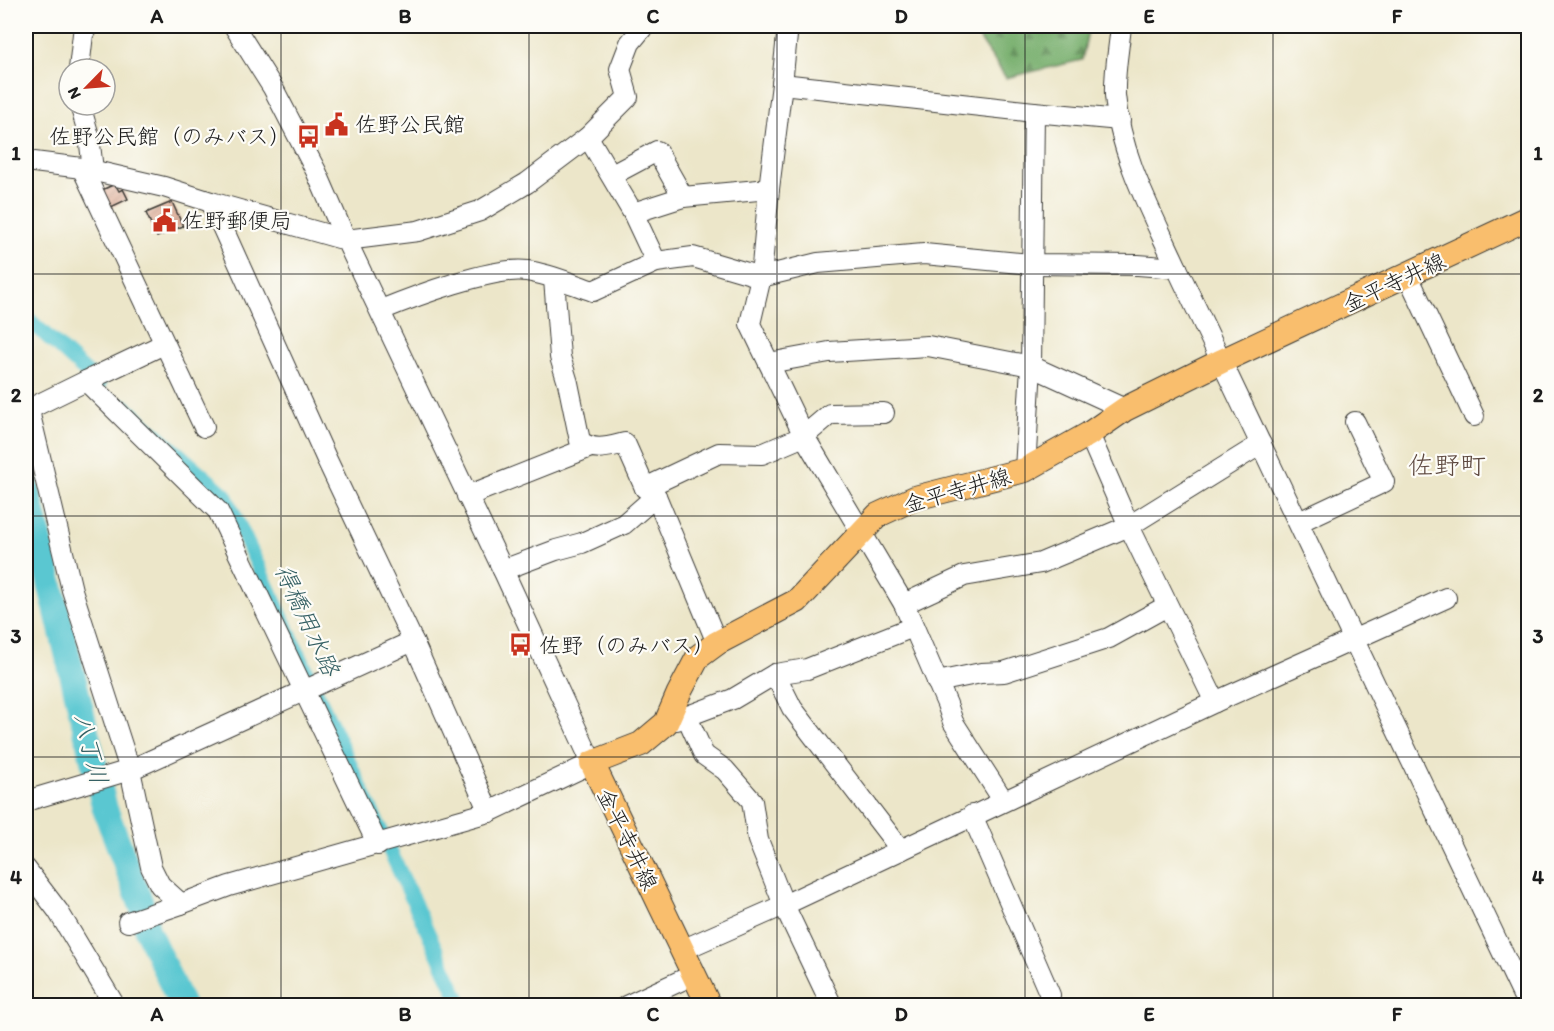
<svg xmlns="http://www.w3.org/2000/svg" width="1554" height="1031" font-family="Itim,'Klee One',sans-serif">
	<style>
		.forest { fill: url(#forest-firs); stroke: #486444; stroke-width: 1.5 }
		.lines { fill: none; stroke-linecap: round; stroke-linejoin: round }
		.canal { stroke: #5ac7d1; stroke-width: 15 }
		.river { stroke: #5ac7d1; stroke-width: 26 }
		.building { fill: url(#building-hatch) }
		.minor-casing { stroke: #3b3a36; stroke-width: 22 }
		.major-casing { stroke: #3b3a36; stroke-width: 26 }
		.minor { stroke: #fff; stroke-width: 20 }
		.major { stroke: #f9be6d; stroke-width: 24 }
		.grid { fill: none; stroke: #1c1c1c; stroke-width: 1.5; stroke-opacity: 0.55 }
		.labels { text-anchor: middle; stroke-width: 4.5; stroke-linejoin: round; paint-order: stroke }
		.poi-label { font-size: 22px; fill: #1c1c1c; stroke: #fdfcf7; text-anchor: start }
		.street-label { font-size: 22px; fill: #1c1c1c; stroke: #fdfcf7 }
		.water-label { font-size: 24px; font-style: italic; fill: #356064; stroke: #fdfcf7 }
		.quarter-label { font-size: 26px; fill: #5e4940; stroke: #fdfcf7 }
		.neatline { fill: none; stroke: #1c1c1c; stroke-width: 2 }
		.grid-label { font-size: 20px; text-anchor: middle; font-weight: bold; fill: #1c1c1c }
	</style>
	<defs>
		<pattern id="forest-firs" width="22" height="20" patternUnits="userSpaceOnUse" patternTransform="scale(1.5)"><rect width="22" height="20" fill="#75ad6b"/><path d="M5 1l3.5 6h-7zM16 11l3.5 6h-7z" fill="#5f8c57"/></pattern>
		<pattern id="building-hatch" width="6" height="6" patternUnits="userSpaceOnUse" patternTransform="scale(1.5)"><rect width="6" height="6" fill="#d89d83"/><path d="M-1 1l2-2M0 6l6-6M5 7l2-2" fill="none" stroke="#ae7f6a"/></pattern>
	</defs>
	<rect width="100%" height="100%" fill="#fdfcf7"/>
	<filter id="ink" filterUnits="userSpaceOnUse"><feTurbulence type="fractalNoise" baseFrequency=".0167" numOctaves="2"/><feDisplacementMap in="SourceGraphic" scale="12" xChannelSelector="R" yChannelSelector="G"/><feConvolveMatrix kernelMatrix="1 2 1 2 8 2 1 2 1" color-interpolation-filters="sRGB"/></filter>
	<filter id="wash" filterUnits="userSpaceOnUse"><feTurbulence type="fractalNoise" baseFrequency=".008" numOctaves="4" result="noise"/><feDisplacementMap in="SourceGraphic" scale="24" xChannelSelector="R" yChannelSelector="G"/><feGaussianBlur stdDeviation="1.35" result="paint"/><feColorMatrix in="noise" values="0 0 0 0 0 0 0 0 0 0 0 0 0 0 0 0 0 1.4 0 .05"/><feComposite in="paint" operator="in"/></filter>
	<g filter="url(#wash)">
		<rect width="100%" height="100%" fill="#ece6c9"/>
		<path class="forest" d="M971,26H1089L1082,60L1006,78Z"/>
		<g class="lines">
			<g class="canal">
				<path d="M26,317L99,384"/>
				<path d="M124,406L225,495L462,1006"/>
			</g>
			<path class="river" d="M26,484L105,809L143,909L147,930L182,1006"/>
		</g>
		<g id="blocks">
			<g class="building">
				<path d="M115,184L119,191L123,189L128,199L109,208L102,190Z"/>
				<path d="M172,202L183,226L157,237L146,213Z"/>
			</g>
		</g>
	</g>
	<g filter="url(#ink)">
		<use href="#blocks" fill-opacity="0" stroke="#3b3a36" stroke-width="1.5"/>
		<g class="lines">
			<defs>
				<g id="minor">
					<path d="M234,26L273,88L316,171L346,240L503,570L592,763L489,812L229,886L181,904L160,885L151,867L130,770L72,590L31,419L29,409L86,381L218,511L378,845"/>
					<path d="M788,26L782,84L769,189L761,277L750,324L804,436L904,604L947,704L953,722L1003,800"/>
					<path d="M1121,26C1119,48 1114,72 1115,95C1120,156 1152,213 1177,268L1528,1006"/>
					<path d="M79,69L83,34L88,26"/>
					<path d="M782,84L1034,112"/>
					<path d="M80,105L89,136L93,170"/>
					<path d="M588,137L633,213L656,262"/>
					<path d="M26,161L82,168L164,187L211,202L346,240L418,231L480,211L527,183L588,137L628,97L620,69L630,43L644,26"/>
					<path d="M82,168L204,427"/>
					<path d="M612,175L657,151L683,197"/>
					<path d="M211,202L327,460L413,641L489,812"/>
					<path d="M633,213L683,197L769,189"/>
					<path d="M1408,276L1474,416"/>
					<path d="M554,279L560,357L568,383L580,441C594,452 608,447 625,443L645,488L656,496L717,643"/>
					<path d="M381,310C413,297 494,266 527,271C549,274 572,284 593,291L656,262L693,257L761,277L818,263L924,254L1031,264L1138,265L1177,268"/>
					<path d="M769,363L829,352L928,346L1031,366L1125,409"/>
					<path d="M86,381L164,344"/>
					<path d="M1089,434L1129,526L1215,702"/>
					<path d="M1025,470L1031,366L1034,112L1120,120"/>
					<path d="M645,488L719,453L762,454L804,436L830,414L884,413"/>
					<path d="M467,496L588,448"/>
					<path d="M1299,522L1384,482L1355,422"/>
					<path d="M503,570L556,550L582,543L624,524L656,496"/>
					<path d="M904,604L964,576L1041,563L1129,526L1261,444"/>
					<path d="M775,674L792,708L901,850"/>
					<path d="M937,682L981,673L1004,672L1109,638L1167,606"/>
					<path d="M687,717L704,755L725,770L752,801L758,840L784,905L832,1006"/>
					<path d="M677,720L733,699L775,674L807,669L913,627"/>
					<path d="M26,801L130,770L413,641"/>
					<path d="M972,815L1050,995"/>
					<path d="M26,869L58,911L115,1006"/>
					<path d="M128,922L181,904"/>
					<path d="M682,950L784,905L1215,702L1446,598"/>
					<path d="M626,1006L695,974"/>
				</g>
				<path id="major" d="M709,1006L592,763L641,744L666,723L679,693L698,657L717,643L797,601L878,515L915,498L1025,470L1089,434L1125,409L1222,361L1528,218"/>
			</defs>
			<use href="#minor" class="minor-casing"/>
			<use href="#major" class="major-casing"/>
			<use href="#minor" class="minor"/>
			<use href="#major" class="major"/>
		</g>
	</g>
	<path class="grid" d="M281,26V1006M529,26V1006M777,26V1006M1025,26V1006M1273,26V1006M26,274H1528M26,516H1528M26,757H1528"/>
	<defs>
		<symbol id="civic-bare" viewBox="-9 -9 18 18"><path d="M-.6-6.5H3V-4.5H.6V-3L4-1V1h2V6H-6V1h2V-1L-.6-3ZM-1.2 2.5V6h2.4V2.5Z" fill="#c8321e" stroke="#fdfcf7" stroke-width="2.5" paint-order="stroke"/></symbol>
		<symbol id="bus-bare" viewBox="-9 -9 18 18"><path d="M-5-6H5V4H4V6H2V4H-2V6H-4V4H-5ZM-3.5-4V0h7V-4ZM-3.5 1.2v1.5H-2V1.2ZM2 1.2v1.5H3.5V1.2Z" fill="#c8321e" stroke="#fdfcf7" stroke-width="2.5" paint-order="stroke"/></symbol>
	</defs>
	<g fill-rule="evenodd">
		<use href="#civic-bare" x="320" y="108" width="33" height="33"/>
		<use href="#bus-bare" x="292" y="120" width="33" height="33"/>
		<use href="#civic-bare" x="148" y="204" width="33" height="33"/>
		<use href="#bus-bare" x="504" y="628" width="33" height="33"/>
	</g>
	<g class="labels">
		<g class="poi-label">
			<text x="355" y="132">佐野公民館</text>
			<text x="291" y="144" text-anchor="end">佐野公民館（のみバス）</text>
			<text x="182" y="228">佐野郵便局</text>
			<text x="539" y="653">佐野（のみバス）</text>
		</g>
		<g class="street-label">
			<text transform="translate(1394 282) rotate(-25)" y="8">金平寺井線</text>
			<text transform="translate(957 490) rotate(-16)" y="8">金平寺井線</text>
			<text transform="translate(628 839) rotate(64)" y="8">金平寺井線</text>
		</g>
		<g class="water-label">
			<text transform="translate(307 620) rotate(65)" y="8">得橋用水路</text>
			<text transform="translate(91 749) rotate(76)" y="8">八丁川</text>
		</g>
		<g class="quarter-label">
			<text x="1447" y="474">佐野町</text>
		</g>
	</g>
	<rect width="1554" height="1031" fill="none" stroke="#fdfcf7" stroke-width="66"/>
	<g transform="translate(87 87) rotate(245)"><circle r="28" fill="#fdfcf7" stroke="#a3a29f" stroke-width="1.5"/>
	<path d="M0-4.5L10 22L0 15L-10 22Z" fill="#c8321e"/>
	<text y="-9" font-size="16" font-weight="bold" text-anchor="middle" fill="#1c1c1c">N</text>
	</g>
	<rect x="33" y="33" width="1488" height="965" class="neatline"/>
	<g class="grid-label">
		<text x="157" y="23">A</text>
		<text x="405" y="23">B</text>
		<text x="653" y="23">C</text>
		<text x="901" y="23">D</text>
		<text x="1149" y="23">E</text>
		<text x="1397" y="23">F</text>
		<text x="16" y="160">1</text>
		<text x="1538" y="160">1</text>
		<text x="16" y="402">2</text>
		<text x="1538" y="402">2</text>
		<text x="16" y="643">3</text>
		<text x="1538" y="643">3</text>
		<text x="16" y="884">4</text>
		<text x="1538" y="884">4</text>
		<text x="157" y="1021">A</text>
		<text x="405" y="1021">B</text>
		<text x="653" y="1021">C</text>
		<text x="901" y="1021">D</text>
		<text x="1149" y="1021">E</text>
		<text x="1397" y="1021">F</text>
	</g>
</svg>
